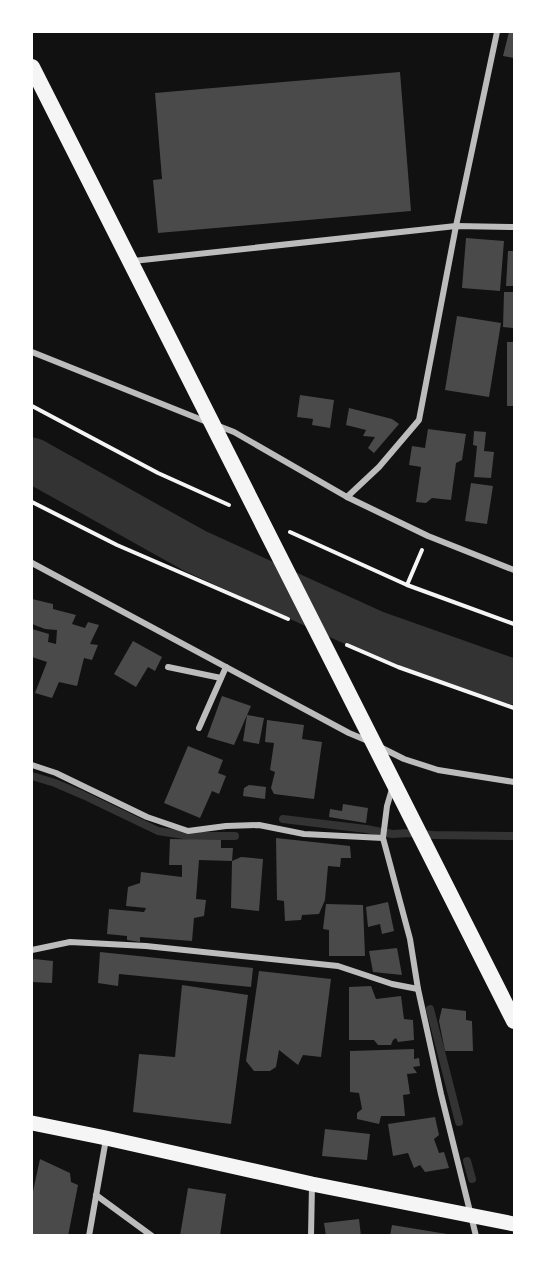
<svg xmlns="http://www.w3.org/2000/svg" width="546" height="1267" font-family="'DM Sans',sans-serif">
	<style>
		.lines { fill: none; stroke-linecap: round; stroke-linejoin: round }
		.stream { stroke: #333; stroke-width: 8 }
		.river { stroke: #333; stroke-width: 45 }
		.building { fill: #4a4a4a }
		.path { stroke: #f5f5f5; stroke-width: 4 }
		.minor { stroke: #bcbcbc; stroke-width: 6 }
		.primary { stroke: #f5f5f5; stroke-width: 15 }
		.trunk { stroke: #f5f5f5; stroke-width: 16 }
	</style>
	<rect width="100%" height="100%" fill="#111"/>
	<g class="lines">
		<g class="stream">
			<path d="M32,776L55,783L83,795L158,831L190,836H235"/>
			<path d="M283,819L366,829L392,834L410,833L433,835L514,836"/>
			<path d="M430,1009L459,1122"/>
			<path d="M467,1161L472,1179"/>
		</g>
		<path class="river" d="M32,460L195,551L375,633L514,682"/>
	</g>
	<g class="building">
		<path d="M509,32H514V58L503,56Z"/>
		<path d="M400,72L411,211L158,233L153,180L162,179L155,93Z"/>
		<path d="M466,238L504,241L500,291L462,288Z"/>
		<path d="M508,251H514V286H506Z"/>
		<path d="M504,292H514L513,328L503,327Z"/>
		<path d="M457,316L501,323L489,397L445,390Z"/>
		<rect x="507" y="342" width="7" height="64"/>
		<path d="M300,395L334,400L330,428L312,425L313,419L297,417Z"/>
		<path d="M349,408L392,419L399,424L374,453L368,448L375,437L363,436L366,430L346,425Z"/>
		<path d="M428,429L466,434L462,460L456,463L451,500L432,498L426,503L416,502L421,467L409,465L412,446L425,448Z"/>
		<path d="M474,431L486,432L484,451L494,452L491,478L474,477L477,446L473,445Z"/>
		<path d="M471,483L493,486L487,524L465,521Z"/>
		<path d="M32,599L53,604V609L76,615L72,624L85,628L88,622L99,625L90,644L98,645L92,660L84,658L77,686L59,682L52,698L35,693L47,662L32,657V629L49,634L48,642L56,644L57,630L45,629L32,624Z"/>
		<path d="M133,641L162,657L155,671L148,667L136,687L114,674Z"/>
		<path d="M222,696L251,706L234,745L207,737Z"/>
		<path d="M247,715L264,718L259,744L243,741Z"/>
		<path d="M267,720L304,725L302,739L322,742L314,799L274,794L271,788L275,772L270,770L274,743L265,742Z"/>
		<path d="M188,746L223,760L218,773L226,776L219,794L212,791L200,818L164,803Z"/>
		<path d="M249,785L266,787L265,799L243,796L244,788Z"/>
		<path d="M343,804L368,808L366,823L329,817L330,809L342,811Z"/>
		<path d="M276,838L350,846L351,858H341L340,867L328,866L325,900L319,914L302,915L301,920L285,921L284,901L277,900Z"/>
		<path d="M170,839L221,840V848H233L232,861L199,860L196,899L206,900L204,916L194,918L192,941L140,937V942L127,940V936L107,934L109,909L144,912L146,908L126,906L128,887L140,883L141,872L182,877V865H169Z"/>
		<path d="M241,857L263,859L259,911L231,908L232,861Z"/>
		<path d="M388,902L394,931L382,934L380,924L368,927L366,907Z"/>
		<path d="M326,904L363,905L365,956H329V930L323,929Z"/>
		<path d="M397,948L402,975L373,972L369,951Z"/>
		<path d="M100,952L253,968L251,987L119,974L118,986L98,983Z"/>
		<path d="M34,959L53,961L52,983L32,982V961Z"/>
		<path d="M259,971L331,979L321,1057L303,1055L298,1065L279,1050L276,1067L270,1071H254L246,1061Z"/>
		<path d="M182,985L248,995L231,1124L133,1112L139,1054L175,1057Z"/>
		<path d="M371,986L376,999L401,996L404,1019L413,1020L414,1040L398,1042L396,1038L393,1040L391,1045H378L374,1040H349V987Z"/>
		<path d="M442,1008L466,1011V1020L472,1021L473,1051H445L439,1021Z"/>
		<path d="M414,1049V1059L419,1058L420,1066L413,1067L417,1073L407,1074L410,1094L403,1095L405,1116H381L379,1124L357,1119V1113L362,1109L359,1093L350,1092V1051Z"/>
		<path d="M435,1117L439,1135L434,1139L439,1153L444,1152L449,1168L425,1172L420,1165L414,1168L408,1153L393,1156L388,1124Z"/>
		<path d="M325,1129L370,1134L367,1160L322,1156Z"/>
		<path d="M40,1159L70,1173L71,1182L78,1185L68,1236H32V1196Z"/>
		<path d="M188,1188L226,1194L220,1236H180Z"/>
		<path d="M359,1219L361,1236H326L324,1223Z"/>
		<path d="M392,1225L447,1234V1236H390Z"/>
	</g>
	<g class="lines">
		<g class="path">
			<path d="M32,406L158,473L229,505"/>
			<path d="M32,502L117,545L288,619"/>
			<path d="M290,532L407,585L514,624"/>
			<path d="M407,585L422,550"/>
			<path d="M347,645L398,667L514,708"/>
		</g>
		<g class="minor">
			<path d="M133,261L456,226L514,227"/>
			<path d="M32,352L207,422"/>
			<path d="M216,425L234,432L347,497L428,536L514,570"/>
			<path d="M347,497L379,467L419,420L456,226L497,32"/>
			<path d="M32,563L349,733L368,741"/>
			<path d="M168,667L221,678"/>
			<path d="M199,728L226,667"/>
			<path d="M380,747L404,759L438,770L514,782"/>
			<path d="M32,765L56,773L147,817L188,831L226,826L259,825L304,834L383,838"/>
			<path d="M392,789L387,806L383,838L410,939L418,989L441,1094L476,1236"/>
			<path d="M32,950L70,942L146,946L338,966L392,984L418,989"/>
			<path d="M96,1195L152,1236"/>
			<path d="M89,1236L106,1139"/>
			<path d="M311,1236L312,1185"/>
		</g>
		<path class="primary" d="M32,1123L106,1138L312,1184L514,1224"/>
		<path class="trunk" d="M32,67L514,1021"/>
	</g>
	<rect width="546" height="1267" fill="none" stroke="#ffffff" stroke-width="66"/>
</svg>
